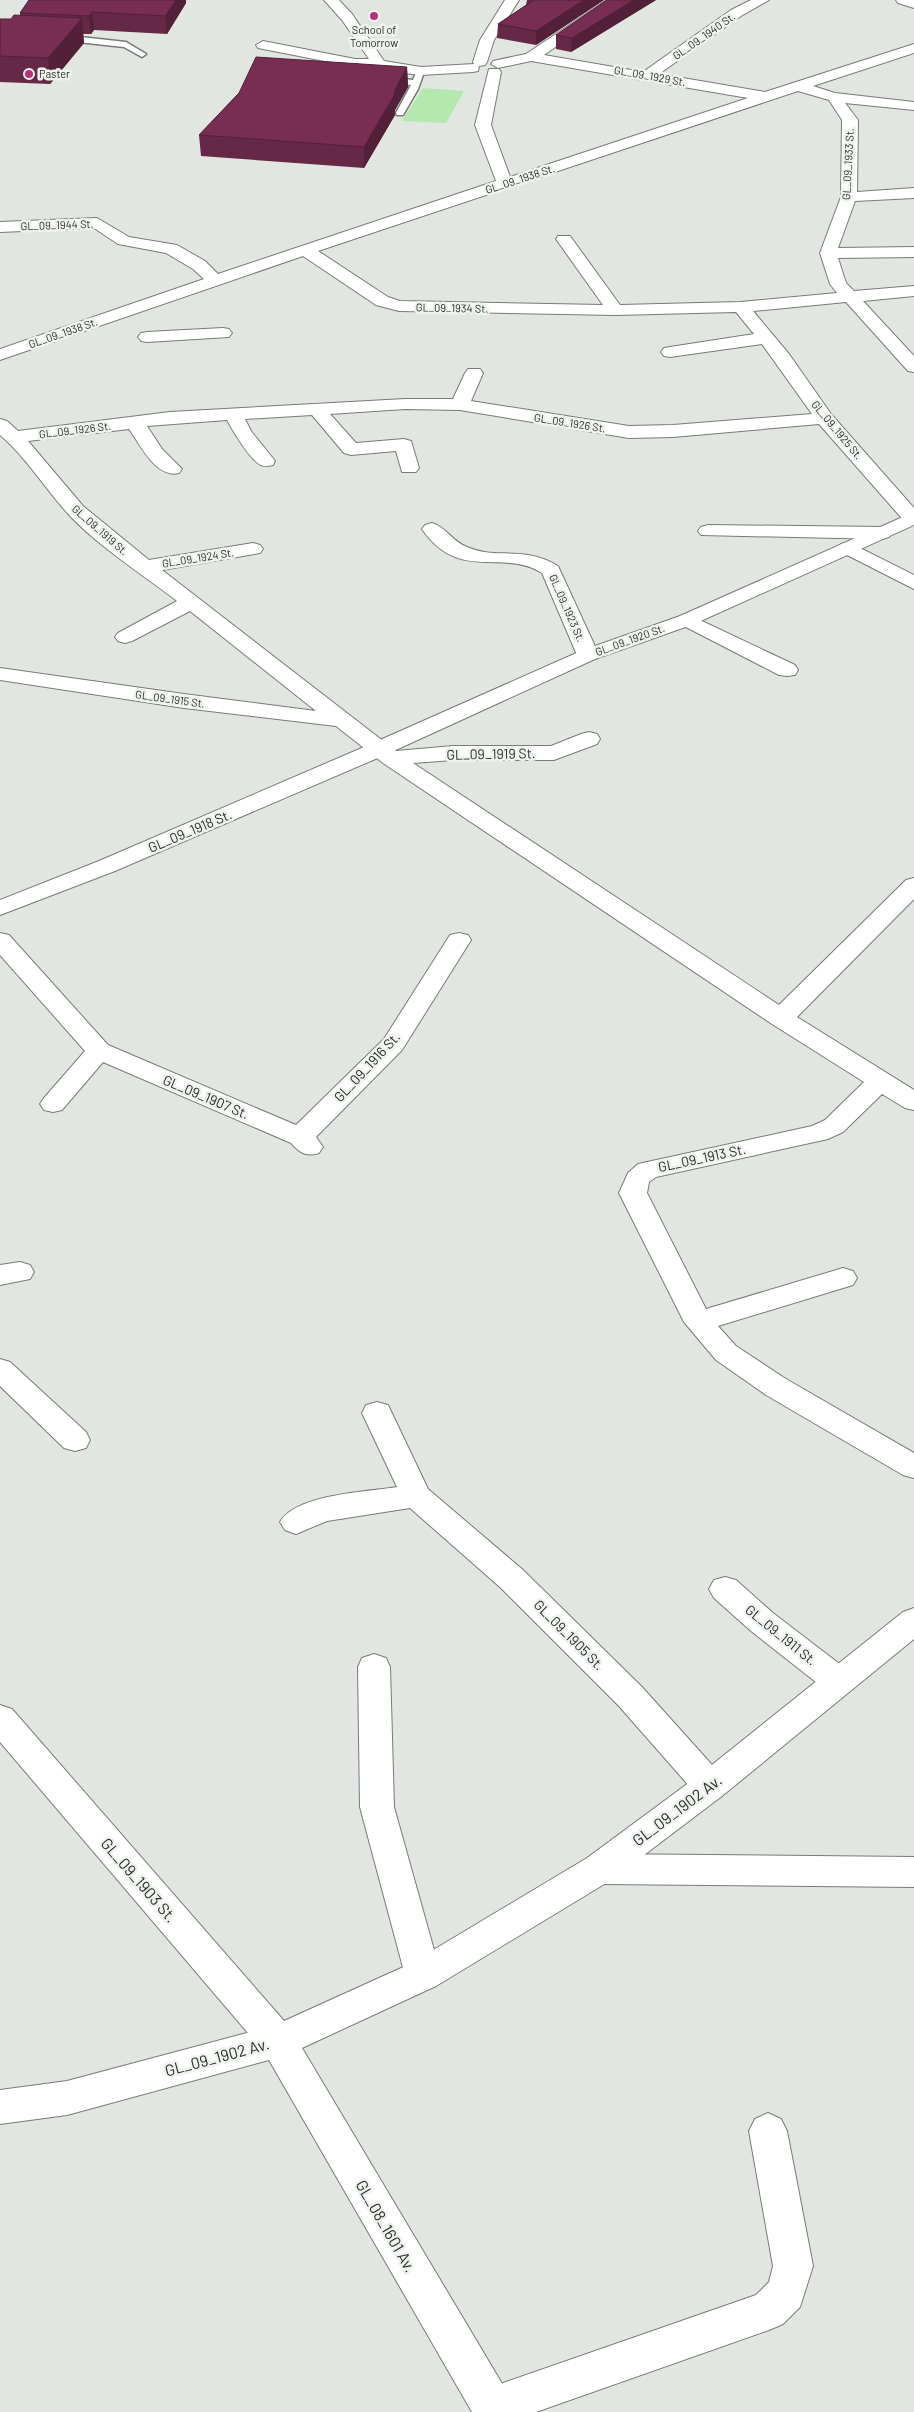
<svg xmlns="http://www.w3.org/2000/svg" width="914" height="2412" font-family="Barlow,sans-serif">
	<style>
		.green { fill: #b4e8af }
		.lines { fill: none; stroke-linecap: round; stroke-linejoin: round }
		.lane-casing { stroke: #767b75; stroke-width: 3 }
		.street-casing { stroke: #767b75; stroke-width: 2 }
		.secondary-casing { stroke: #767b75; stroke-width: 2 }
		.lane { fill: #fff; fill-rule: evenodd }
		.street { fill: #fff; fill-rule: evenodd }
		.secondary { fill: #fff; fill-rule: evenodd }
		.wall { fill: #662847 }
		.shaded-wall { fill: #532039 }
		.building { fill: #772e52; stroke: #532039 }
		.poi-dot { fill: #b63279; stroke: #eef4ed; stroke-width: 2 }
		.labels { text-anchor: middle; stroke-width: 5; stroke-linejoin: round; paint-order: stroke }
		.far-poi-label { font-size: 11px; fill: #2b2d2b; stroke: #eef4ed }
		.far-street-label { font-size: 11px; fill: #2b2d2b; stroke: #eef4ed }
		.street-label { font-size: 14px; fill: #2b2d2b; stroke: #eef4ed }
		.near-street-label { font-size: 16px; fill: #2b2d2b; stroke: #eef4ed }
	</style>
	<rect width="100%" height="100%" fill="#e1e7e0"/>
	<path class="green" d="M423,88L464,91L446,123L402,121Z"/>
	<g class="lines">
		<defs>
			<g id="lane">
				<path d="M62,35L126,42L146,54L142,57L124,47L59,40V36Z"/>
				<path d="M419,72L423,75L418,89L403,115H397L396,113L411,85L385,83L381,80L385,77L413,80L416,73Z"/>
			</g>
			<g id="street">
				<path d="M324,0H339L352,14L384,61L421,67L474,64L473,62L480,40L505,0H519L494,40L487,62L485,65L479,66L478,71L473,72L421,75L394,72L379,68L355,67L258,48L256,45L263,41L355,59H369L342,20Z"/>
				<path d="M607,0H623L544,55L643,72L731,10L751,0H769L741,16L659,74L765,92L914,44V53L813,86L835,93L914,102V110L845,103L858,120L857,192L914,188V198L855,201L838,248L914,247V257L838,258L846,283L854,291L914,286V296L863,301L914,356V372L908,371L846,302L753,311L789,354L831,414L914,508V525L906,523L819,424L673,437L629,438L460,410L405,409L330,414L356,443L404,439L411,441L419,468L416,472H402L396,451L351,455L344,453L312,415L245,419L251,431L275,461L273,465C269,466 265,467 261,465C250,460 233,431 227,420L147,426L162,449L182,469L179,473C156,479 140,444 129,429L28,441L83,506L149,560L253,543L260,545L263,549L260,553L162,570L396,751L453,746H551L581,734L589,732L597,734L600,739L597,744L554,760H453L413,763L779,1005L906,880L914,878V899L797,1017L914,1090V1110L905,1108L882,1094L843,1132L828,1139L656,1177L649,1182L647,1193L706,1309L843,1268L853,1271L857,1278L853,1285L718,1326L736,1346L786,1379L914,1453V1478L903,1475L766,1395L716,1360L684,1322L619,1193L628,1173L638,1164L812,1126L825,1120L864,1082L772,1024L383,763L336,726L184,708L0,680V668L184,694L316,711L190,611L132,641L125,643L118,641L115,637L118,633L177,601C142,574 102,549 70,516C46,490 27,458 0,435V419L7,421L18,431L170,412L405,399H453L465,373L468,369H480L483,373L471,401L629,426L673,425L812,414L762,344L670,357L664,356L661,352L664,348L670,347L754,334L736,312L615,315L399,311L376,305L303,256L0,360V349L204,279L193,269L166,253L118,244L94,228L0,232V222L97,218L129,237L177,245L205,261L218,274L496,181L475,125L489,69H499L501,72L491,125L510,177L748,98L531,61L498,68L491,64L493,61L526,54ZM798,91L829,100L842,120L841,197L820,253L830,284L837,293L741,302L620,305L570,236H558L556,239L603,305L400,301L388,297L318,251Z"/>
				<path d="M896,0H914V8L898,3Z"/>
				<path d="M223,328L229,329L232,333L229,337L147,342L141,341L138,337L141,333L147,332Z"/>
				<path d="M432,523C446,527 453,542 467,547C496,560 524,545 558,566L599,655L595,659L588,661L581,659L577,655L542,573C502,548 459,583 422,529L425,525Z"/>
				<path d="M708,525L882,527L889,529L892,533L889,537L882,539L701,535L698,531L701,527Z"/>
				<path d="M848,542L914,575V589L841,552L838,548L841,544Z"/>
				<path d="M687,614L795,665L798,670L795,675L787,676L779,675L680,624L677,620L680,616Z"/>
				<path d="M0,933L9,935L108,1045L296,1125L384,1039L450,935L459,933L468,935L471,940L402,1050L316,1137L323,1147L319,1153C306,1157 300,1153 291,1143L103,1062L62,1110L53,1112L44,1110L40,1104L44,1098L85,1051L0,955Z"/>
				<path d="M20,1262L30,1265L34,1272L30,1279L0,1285V1265Z"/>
				<path d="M0,1359L10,1362L86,1432L90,1440L86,1448L75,1451L64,1448L0,1386Z"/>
				<path d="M377,1402L388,1405L428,1489L523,1570L642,1687L722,1776L727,1786L722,1796L710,1800L698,1796L618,1705L501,1588L410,1508L327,1521L296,1534L285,1530L280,1522C296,1494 367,1492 397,1487L362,1413L366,1405Z"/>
				<path d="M725,1577L736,1580L773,1613L850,1672L854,1681L850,1690L838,1694L826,1690L751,1631L714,1598L709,1589L714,1580Z"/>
				<path d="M374,1654L386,1658L390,1667L394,1807L441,1975L436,1986L423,1991L410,1986L405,1975L360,1807L358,1667L362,1658Z"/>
				<path d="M0,1705L12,1709L291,2029L297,2041L291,2053L278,2058L265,2053L0,1742Z"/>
				<path d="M599,1854L914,1857V1887L599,1884L587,1880L581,1869L587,1858Z"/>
				<path d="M768,2113L781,2119L787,2131L813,2266L800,2307L783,2324L769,2330L536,2412H473L471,2407L477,2392L756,2295L769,2282L773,2266L749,2131L755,2119Z"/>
			</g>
			<g id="secondary">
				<path d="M914,512V525L694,624L595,659L387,754L115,871L0,915V900L99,861L371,744L581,651L680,616Z"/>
				<path d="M914,1608V1639L722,1796L611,1880L436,1986L302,2048L510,2397L516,2412H472L269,2060L67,2115L0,2124V2090L67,2081L273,2026L410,1964L587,1858L698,1776L903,1612Z"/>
			</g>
		</defs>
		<use href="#lane" class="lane-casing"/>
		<use href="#street" class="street-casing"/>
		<use href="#secondary" class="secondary-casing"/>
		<use href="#lane" class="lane"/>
		<use href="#street" class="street"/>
		<use href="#secondary" class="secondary"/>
	</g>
	<g class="wall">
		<path d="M29,0H186V3L167,34L94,30L91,34H83L84,43L50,84L0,82V19H11L20,15V13Z"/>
		<path d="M527,0H604L536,45L497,38L498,24L526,5Z"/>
		<path d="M607,0H656L571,52L556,49V35Z"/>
		<path d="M407,67L408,87L395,110V115L364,168L201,156L199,135L239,93Z"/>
	</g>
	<g class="shaded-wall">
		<path d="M176,0H186V3L167,34L165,16Z"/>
		<path d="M584,0H604L536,45V31Z"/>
		<path d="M634,0H656L571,52L572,38Z"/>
		<path d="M92,12L94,30L91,34L89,16Z"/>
		<path d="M82,18L84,43L50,84L48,58Z"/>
		<path d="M407,67L408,87L395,110V115L364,168V147Z"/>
	</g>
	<g class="building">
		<path d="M29,0H176L165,16L92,12L89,16L20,13Z"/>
		<path d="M534,0H584L536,31L498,24Z"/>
		<path d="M607,0H634L572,38L556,35Z"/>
		<path d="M14,15L82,18L48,58L0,56V19H11Z"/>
		<path d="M256,57L407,67L394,92L395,94L364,147L199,135L239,93Z"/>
	</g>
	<g class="poi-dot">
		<circle cx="374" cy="16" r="5"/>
		<circle cx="29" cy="74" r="5"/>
	</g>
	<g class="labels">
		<g class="far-poi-label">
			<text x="374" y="34">School of<tspan x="374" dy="13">Tomorrow</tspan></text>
			<text x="39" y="78" text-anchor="start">Paster</text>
		</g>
		<g class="far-street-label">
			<text transform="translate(704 36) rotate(-35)" y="4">GL_09_1940 St.</text>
			<text transform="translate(650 76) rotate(10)" y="4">GL_09_1929 St.</text>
			<text transform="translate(848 164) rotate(-87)" y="4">GL_09_1933 St.</text>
			<text transform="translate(520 179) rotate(-18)" y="4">GL_09_1938 St.</text>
			<text transform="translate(57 225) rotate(-2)" y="4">GL_09_1944 St.</text>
			<text transform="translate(452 308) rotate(1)" y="4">GL_09_1934 St.</text>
			<text transform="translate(63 333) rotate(-19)" y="4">GL_09_1938 St.</text>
			<text transform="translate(570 423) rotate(9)" y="4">GL_09_1926 St.</text>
			<text transform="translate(75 430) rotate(-7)" y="4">GL_09_1926 St.</text>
			<text transform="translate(837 430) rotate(50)" y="4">GL_09_1925 St.</text>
			<text transform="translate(100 530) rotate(41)" y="4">GL_09_1919 St.</text>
			<text transform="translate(198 558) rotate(-9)" y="4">GL_09_1924 St.</text>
			<text transform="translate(567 608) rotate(66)" y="4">GL_09_1923 St.</text>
			<text transform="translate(630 640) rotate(-20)" y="4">GL_09_1920 St.</text>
			<text transform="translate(170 699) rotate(8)" y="4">GL_09_1915 St.</text>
		</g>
		<g class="street-label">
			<text transform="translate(491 754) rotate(-1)" y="5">GL_09_1919 St.</text>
			<text transform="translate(190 831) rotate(-23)" y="5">GL_09_1918 St.</text>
			<text transform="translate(367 1067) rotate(-47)" y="5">GL_09_1916 St.</text>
			<text transform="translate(206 1097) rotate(23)" y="5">GL_09_1907 St.</text>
			<text transform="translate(702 1158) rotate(-12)" y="5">GL_09_1913 St.</text>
			<text transform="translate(569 1635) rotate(45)" y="5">GL_09_1905 St.</text>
			<text transform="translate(781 1635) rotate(39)" y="5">GL_09_1911 St.</text>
		</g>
		<g class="near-street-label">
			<text transform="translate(677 1810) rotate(-37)" y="6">GL_09_1902 Av.</text>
			<text transform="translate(139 1880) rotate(49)" y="6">GL_09_1903 St.</text>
			<text transform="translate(217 2057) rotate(-15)" y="6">GL_09_1902 Av.</text>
			<text transform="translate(386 2226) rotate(60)" y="6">GL_08_1601 Av.</text>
		</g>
	</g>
</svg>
